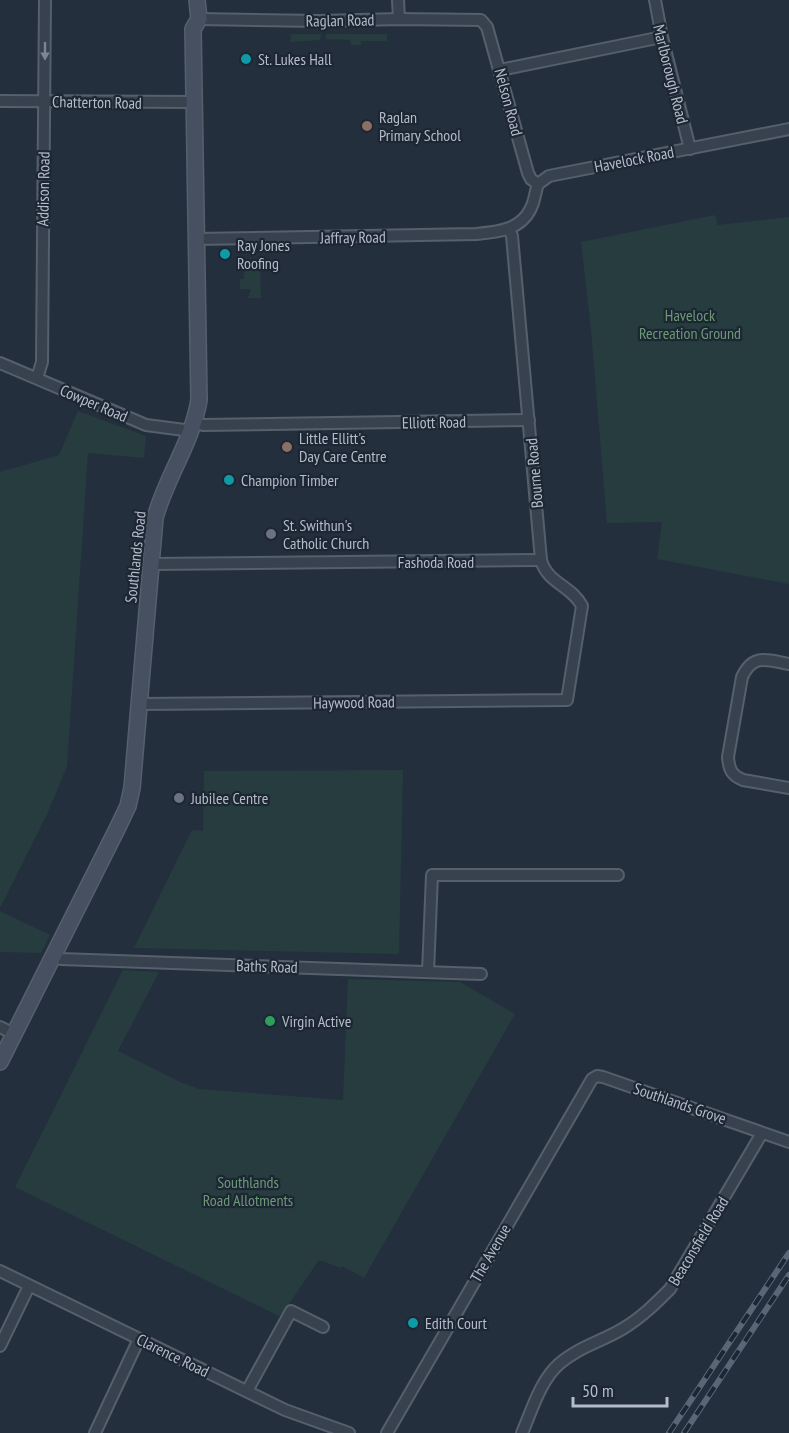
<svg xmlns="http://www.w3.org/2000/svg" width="789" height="1433" font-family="'PT Sans Narrow',sans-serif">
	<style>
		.green { fill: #263c3f }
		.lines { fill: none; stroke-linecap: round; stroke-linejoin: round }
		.street-casing { stroke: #565f6c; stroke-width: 14 }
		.secondary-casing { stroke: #565f6c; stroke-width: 18 }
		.street { stroke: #38414e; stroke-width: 10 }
		.secondary { stroke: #465061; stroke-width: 15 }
		.rail-casing { stroke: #5a6575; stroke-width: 6 }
		.rail { stroke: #1d2633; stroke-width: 4; stroke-dasharray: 11; stroke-linecap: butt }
		.oneway { fill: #7c8592 }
		.culture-dot { fill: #0f9aa8; stroke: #1d2633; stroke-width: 2 }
		.education-dot { fill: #8d6e63; stroke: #1d2633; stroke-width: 2 }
		.worship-dot { fill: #6b7280; stroke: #1d2633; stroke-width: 2 }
		.leisure-dot { fill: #2e9e5b; stroke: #1d2633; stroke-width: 2 }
		.labels { text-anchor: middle; stroke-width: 4.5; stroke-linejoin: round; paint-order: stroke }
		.street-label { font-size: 16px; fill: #b4bcc9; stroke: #1d2633 }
		.poi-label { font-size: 16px; fill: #b4bcc9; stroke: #1d2633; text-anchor: start }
		.park-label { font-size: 16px; fill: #6b9a76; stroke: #1d2633 }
	</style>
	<rect width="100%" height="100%" fill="#242f3e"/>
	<g class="green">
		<path d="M291,34H321L320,40L293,42H290Z"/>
		<path d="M326,34H387V41H361V45H351L350,40L326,39Z"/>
		<path d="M715,215L718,225L789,217V584L657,559L662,522L607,523L591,330L581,242Z"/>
		<path d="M244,268H260L261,298H248L251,289H240V279H244Z"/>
		<path d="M78,411L146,436L144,458L88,453L67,766L48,812L0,908V472L59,455Z"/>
		<path d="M403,770L399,954L134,948L192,830L203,831L204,771Z"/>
		<path d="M0,911L50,935L41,953L0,952Z"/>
		<path d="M123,970L159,972L118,1051L180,1082L199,1089L343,1100L348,979L460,982L515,1014L364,1278L342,1266L341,1268L319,1260L284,1311L279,1316L15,1187Z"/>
	</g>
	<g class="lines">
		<defs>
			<g id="street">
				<path d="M398,0L399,19"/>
				<path d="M655,0L662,37L690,149"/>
				<path d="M199,19L320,21L399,19L481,20L487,27L528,173L531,179L538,184"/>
				<path d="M500,70L662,37"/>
				<path d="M0,101L194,102"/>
				<path d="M196,239L476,234C498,232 521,230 531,208C535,200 535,192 538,184L549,176L789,129"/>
				<path d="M0,363L146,425L192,431"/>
				<path d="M37,378L42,362L45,0"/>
				<path d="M195,423L203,425L529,420"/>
				<path d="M151,564L541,560"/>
				<path d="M789,664C767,660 753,653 742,677L728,757C729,769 731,775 743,780L789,788"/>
				<path d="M140,704L567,700L582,606C572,586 547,583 541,560L512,236L509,229"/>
				<path d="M53,956L61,959L481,974"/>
				<path d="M428,972L432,875H618"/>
				<path d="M0,1027L14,1034"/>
				<path d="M0,1271L285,1410L349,1433"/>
				<path d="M0,1346L29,1286"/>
				<path d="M247,1391L291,1311L323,1327"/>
				<path d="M95,1433L139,1339"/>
				<path d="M387,1433L592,1079L597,1076L603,1077L789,1142"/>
				<path d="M522,1433C532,1410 540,1381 559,1364C578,1347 603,1341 624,1328C642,1317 656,1303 670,1289L762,1133"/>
			</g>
			<path id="secondary" d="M0,1062L118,827L128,806L132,788L155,518C166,477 192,443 199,400L193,29L199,19L197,0"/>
		</defs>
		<use href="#street" class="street-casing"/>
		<use href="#secondary" class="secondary-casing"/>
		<use href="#street" class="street"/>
		<use href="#secondary" class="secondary"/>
		<defs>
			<g id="rail">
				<path d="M669,1433L789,1253"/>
				<path d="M684,1433L789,1275"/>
			</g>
		</defs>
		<use href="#rail" class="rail-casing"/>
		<use href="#rail" class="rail"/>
	</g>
	<defs><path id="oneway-solid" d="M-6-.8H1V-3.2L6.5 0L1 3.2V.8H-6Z" transform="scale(1.5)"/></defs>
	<use class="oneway" href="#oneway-solid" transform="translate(45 51) rotate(90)"/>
	<g class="culture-dot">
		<circle cx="246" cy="59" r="6"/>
		<circle cx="225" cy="254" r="6"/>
		<circle cx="229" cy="480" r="6"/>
		<circle cx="413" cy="1323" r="6"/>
	</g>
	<g class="education-dot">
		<circle cx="367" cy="126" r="6"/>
		<circle cx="287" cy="447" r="6"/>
	</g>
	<g class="worship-dot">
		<circle cx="271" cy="534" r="6"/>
		<circle cx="179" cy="798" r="6"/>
	</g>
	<circle class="leisure-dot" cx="270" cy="1021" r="6"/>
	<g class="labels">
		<g class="street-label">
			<text transform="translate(340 20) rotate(-1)" y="6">Raglan Road</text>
			<text transform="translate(671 74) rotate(76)" y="6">Marlborough Road</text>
			<text transform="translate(97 102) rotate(1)" y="6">Chatterton Road</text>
			<text transform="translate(509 102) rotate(75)" y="6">Nelson Road</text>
			<text transform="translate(634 159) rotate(-11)" y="6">Havelock Road</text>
			<text transform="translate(43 189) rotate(-89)" y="6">Addison Road</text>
			<text transform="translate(353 237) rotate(-1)" y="6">Jaffray Road</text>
			<text transform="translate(94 403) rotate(23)" y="6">Cowper Road</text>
			<text transform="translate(434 422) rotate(-1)" y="6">Elliott Road</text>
			<text transform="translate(534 473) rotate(-95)" y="6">Bourne Road</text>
			<text transform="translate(135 557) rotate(-84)" y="6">Southlands Road</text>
			<text x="436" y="568">Fashoda Road</text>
			<text transform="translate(354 702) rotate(-1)" y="6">Haywood Road</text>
			<text transform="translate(267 966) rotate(2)" y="6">Baths Road</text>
			<text transform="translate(680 1103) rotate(19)" y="6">Southlands Grove</text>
			<text transform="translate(698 1241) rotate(-59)" y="6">Beaconsfield Road</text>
			<text transform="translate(490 1253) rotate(-60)" y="6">The Avenue</text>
			<text transform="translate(173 1355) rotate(26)" y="6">Clarence Road</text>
		</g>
		<g class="poi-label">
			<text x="258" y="65">St. Lukes Hall</text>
			<text x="379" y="123">Raglan<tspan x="379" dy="18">Primary School</tspan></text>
			<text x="237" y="251">Ray Jones<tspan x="237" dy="18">Roofing</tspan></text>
			<text x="299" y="444">Little Ellitt's<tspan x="299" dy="18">Day Care Centre</tspan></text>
			<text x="241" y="486">Champion Timber</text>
			<text x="283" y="531">St. Swithun's<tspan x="283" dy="18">Catholic Church</tspan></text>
			<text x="191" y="804">Jubilee Centre</text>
			<text x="282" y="1027">Virgin Active</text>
			<text x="425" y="1329">Edith Court</text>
		</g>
		<g class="park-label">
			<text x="690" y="321">Havelock<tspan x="690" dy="18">Recreation Ground</tspan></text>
			<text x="248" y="1188">Southlands<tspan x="248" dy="18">Road Allotments</tspan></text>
		</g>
	</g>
	<path d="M573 1397v9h94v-9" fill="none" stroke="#b4bcc9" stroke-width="3"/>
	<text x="582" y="1397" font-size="18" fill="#b4bcc9" stroke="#1d2633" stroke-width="4.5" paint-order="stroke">50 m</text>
</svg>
